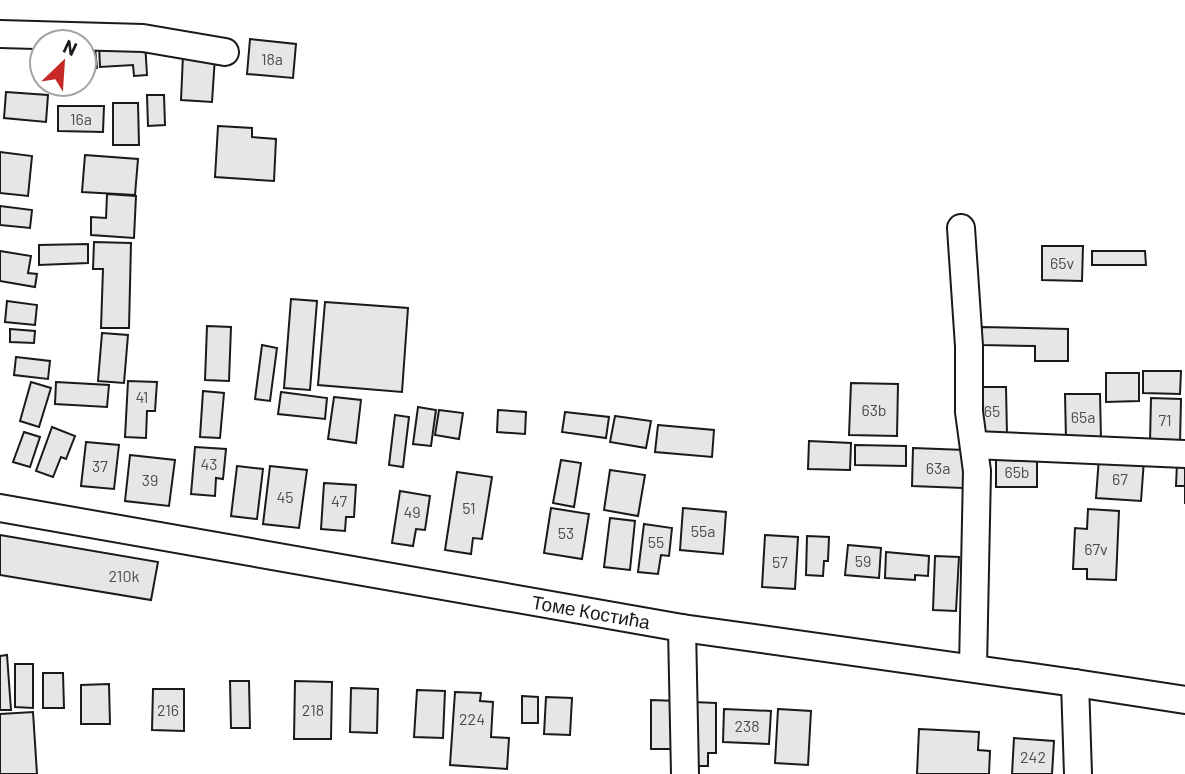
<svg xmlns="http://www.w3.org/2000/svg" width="1185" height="774" font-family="Barlow,sans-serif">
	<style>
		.building { fill: #e6e6e6; stroke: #1a1a1a; stroke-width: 2 }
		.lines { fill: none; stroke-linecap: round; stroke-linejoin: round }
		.minor-casing { stroke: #1a1a1a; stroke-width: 30 }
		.minor { stroke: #fff; stroke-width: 26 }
		.labels { text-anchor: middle; stroke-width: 5; stroke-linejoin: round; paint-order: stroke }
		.number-label { font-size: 16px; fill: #4d4d4d }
		.street-label { font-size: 19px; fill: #1a1a1a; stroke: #fff }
	</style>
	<rect width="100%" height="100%" fill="#fff"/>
	<g class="building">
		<path d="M250,39L296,44L293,78L247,74Z"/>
		<path d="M145,42L147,75L134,76L133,65L100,67L99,45Z"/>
		<path d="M95,48L97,68L84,70V49Z"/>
		<path d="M183,55L215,57L212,102L181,100Z"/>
		<path d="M6,92L48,95L46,122L4,118Z"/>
		<path d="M147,95H164L165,125L148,126Z"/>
		<path d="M113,103H138L139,145H113Z"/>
		<path d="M58,106H104L103,132L58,131Z"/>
		<path d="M218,126L252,128V137L276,139L274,181L215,177Z"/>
		<path d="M0,152L32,156L28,196L0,193Z"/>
		<path d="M85,155L138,159L135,195L82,192Z"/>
		<path d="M107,194L136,196L134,238L91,235V217L106,218Z"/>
		<path d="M0,206L32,210L30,228L0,225Z"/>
		<path d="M94,242L131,243L129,328H101L103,269H93Z"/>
		<path d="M88,244V263L39,265V245Z"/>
		<path d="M1042,246H1083L1082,281L1042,280Z"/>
		<path d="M0,251L31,256L28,273L37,274L35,287L0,281Z"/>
		<path d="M1092,251H1145L1146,265H1092Z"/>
		<path d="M291,299L317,301L310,390L284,388Z"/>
		<path d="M7,301L37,305L35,325L5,322Z"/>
		<path d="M325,302L408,308L402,392L318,385Z"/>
		<path d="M207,326L231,327L229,381L205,380Z"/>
		<path d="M981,327L1068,329V361H1035V346L981,345Z"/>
		<path d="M10,329L35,331L34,343L10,342Z"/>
		<path d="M102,333L128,335L124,383L98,381Z"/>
		<path d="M262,345L277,348L270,401L255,399Z"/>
		<path d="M16,357L50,361L48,379L14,375Z"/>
		<path d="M1143,371H1181L1180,394L1143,393Z"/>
		<path d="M1106,373H1139V401L1106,402Z"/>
		<path d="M128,381L157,382L155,411H147L146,438L125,437Z"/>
		<path d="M31,382L51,388L39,427L20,421Z"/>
		<path d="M56,382L109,385L107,407L55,404Z"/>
		<path d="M851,383L898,384L897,436L849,435Z"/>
		<path d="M977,387H1006L1007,435H977Z"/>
		<path d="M203,391L224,393L220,438L200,437Z"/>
		<path d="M281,392L327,398L325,419L278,414Z"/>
		<path d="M1065,394H1100L1101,439L1066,440Z"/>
		<path d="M334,397L361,400L356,443L328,439Z"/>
		<path d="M1151,398L1181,399L1180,443L1150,442Z"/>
		<path d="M418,407L436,410L431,446L413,444Z"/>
		<path d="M439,410L463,413L459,439L435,435Z"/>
		<path d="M498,410L526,412L525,434L497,432Z"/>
		<path d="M565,412L609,417L606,438L562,432Z"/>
		<path d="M395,415L409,417L403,467L389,465Z"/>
		<path d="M615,416L651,421L646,448L610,442Z"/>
		<path d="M658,425L714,430L712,457L655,452Z"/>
		<path d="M52,427L75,436L66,459L61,457L53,477L36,471Z"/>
		<path d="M24,432L40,437L30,467L13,462Z"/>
		<path d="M809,441L851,443L850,470L808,469Z"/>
		<path d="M86,442L119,445L114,489L81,486Z"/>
		<path d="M855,445L906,446V466L855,465Z"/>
		<path d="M195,447L226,449L223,479L216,478L215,496L191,494Z"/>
		<path d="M913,448L965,450L963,488L912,486Z"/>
		<path d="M130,455L175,460L169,506L125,501Z"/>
		<rect x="996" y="457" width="41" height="30"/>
		<path d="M1099,457L1144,460L1141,501L1096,498Z"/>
		<path d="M561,460L581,463L574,507L553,503Z"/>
		<path d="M1177,463H1185V504V486H1176Z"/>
		<path d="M237,466L263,469L257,519L231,516Z"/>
		<path d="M270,466L307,470L299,528L263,524Z"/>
		<path d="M610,470L645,475L638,516L604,510Z"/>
		<path d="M457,472L492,477L482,539L473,538L471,554L445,550Z"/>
		<path d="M324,483L356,485L354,517H346L345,531L321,529Z"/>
		<path d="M400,491L430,496L425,530L416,529L413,546L392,543Z"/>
		<path d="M551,508L589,514L582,559L544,553Z"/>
		<path d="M683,508L726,512L723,554L680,550Z"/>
		<path d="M1088,509L1119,511L1116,580L1087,579V569H1073L1075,528L1087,529Z"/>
		<path d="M610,518L635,521L630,570L604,567Z"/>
		<path d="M644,524L672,528L669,556L661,555L658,574L638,572Z"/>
		<path d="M0,535L158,562L151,600L0,575Z"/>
		<path d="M765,535L798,537L795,589L762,587Z"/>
		<path d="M807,536L829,537L828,561H824L823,576L806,575Z"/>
		<path d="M848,545L881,548L879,578L845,575Z"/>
		<path d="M886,552L929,556L928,576L915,575V580L885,578Z"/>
		<path d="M935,556L959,557L956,611L933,610Z"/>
		<path d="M7,655L11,710H0V656Z"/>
		<path d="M15,664H33V708L15,707Z"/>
		<path d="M43,673H63L64,708H43Z"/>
		<path d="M230,681H249L250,728H231Z"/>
		<path d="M295,681L332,682L331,739H294Z"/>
		<path d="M109,684L110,724H81V685Z"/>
		<path d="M351,688L378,689L377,733L350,732Z"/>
		<path d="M153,689H184V731L152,730Z"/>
		<path d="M417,690L445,691L443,738L414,737Z"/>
		<path d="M455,692L481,693L480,701L493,702L491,737L509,738L507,769L450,765Z"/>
		<path d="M522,696L538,697V723H522Z"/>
		<path d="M546,697L572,698L570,735L544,734Z"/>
		<path d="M651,700L677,701V749H651Z"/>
		<path d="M693,702L716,703V753H708V766H693Z"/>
		<path d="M724,709L771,711L769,744L723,742Z"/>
		<path d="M778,709L811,711L808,765L775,763Z"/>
		<path d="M33,712L37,774H0V714Z"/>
		<path d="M919,729L979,732L978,750L990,751L989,774H917Z"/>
		<path d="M1014,738L1054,741L1052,774H1012Z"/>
	</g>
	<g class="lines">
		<defs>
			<g id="minor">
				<path d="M0,34L143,38L225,52"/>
				<path d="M961,228L969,346V412L977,471L973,668"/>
				<path d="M974,445L1185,454"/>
				<path d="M0,508L682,628L1075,683L1185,700"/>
				<path d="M682,628L685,774"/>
				<path d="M1075,683L1078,774"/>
			</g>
		</defs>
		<use href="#minor" class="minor-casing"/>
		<use href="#minor" class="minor"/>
	</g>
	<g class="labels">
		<g class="number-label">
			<text x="272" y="65">18a</text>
			<text x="81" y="125">16a</text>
			<text x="1062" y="269">65v</text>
			<text x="142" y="403">41</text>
			<text x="874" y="416">63b</text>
			<text x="992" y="417">65</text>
			<text x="1083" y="423">65a</text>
			<text x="1165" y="426">71</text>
			<text x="209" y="470">43</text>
			<text x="100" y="472">37</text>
			<text x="938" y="474">63a</text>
			<text x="1017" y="478">65b</text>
			<text x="1120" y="485">67</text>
			<text x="150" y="486">39</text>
			<text x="285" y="503">45</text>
			<text x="339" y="507">47</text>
			<text x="469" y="514">51</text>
			<text x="412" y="518">49</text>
			<text x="703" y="537">55a</text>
			<text x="566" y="539">53</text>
			<text x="656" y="548">55</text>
			<text x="1096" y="555">67v</text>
			<text x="863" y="567">59</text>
			<text x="780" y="568">57</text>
			<text x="124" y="582">210k</text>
			<text x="168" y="716">216</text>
			<text x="313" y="716">218</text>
			<text x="472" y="725">224</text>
			<text x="747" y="732">238</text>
			<text x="1033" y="763">242</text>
		</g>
		<g class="street-label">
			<text transform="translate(591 612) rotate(10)" y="7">Томе Костића</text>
		</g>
	</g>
	<g transform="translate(63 63) rotate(25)"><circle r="33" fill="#ffffff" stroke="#a3a3a3" stroke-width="2"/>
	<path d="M0-5L12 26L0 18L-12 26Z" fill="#c62828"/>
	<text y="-10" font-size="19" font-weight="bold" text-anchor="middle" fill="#1a1a1a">N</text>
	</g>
</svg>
